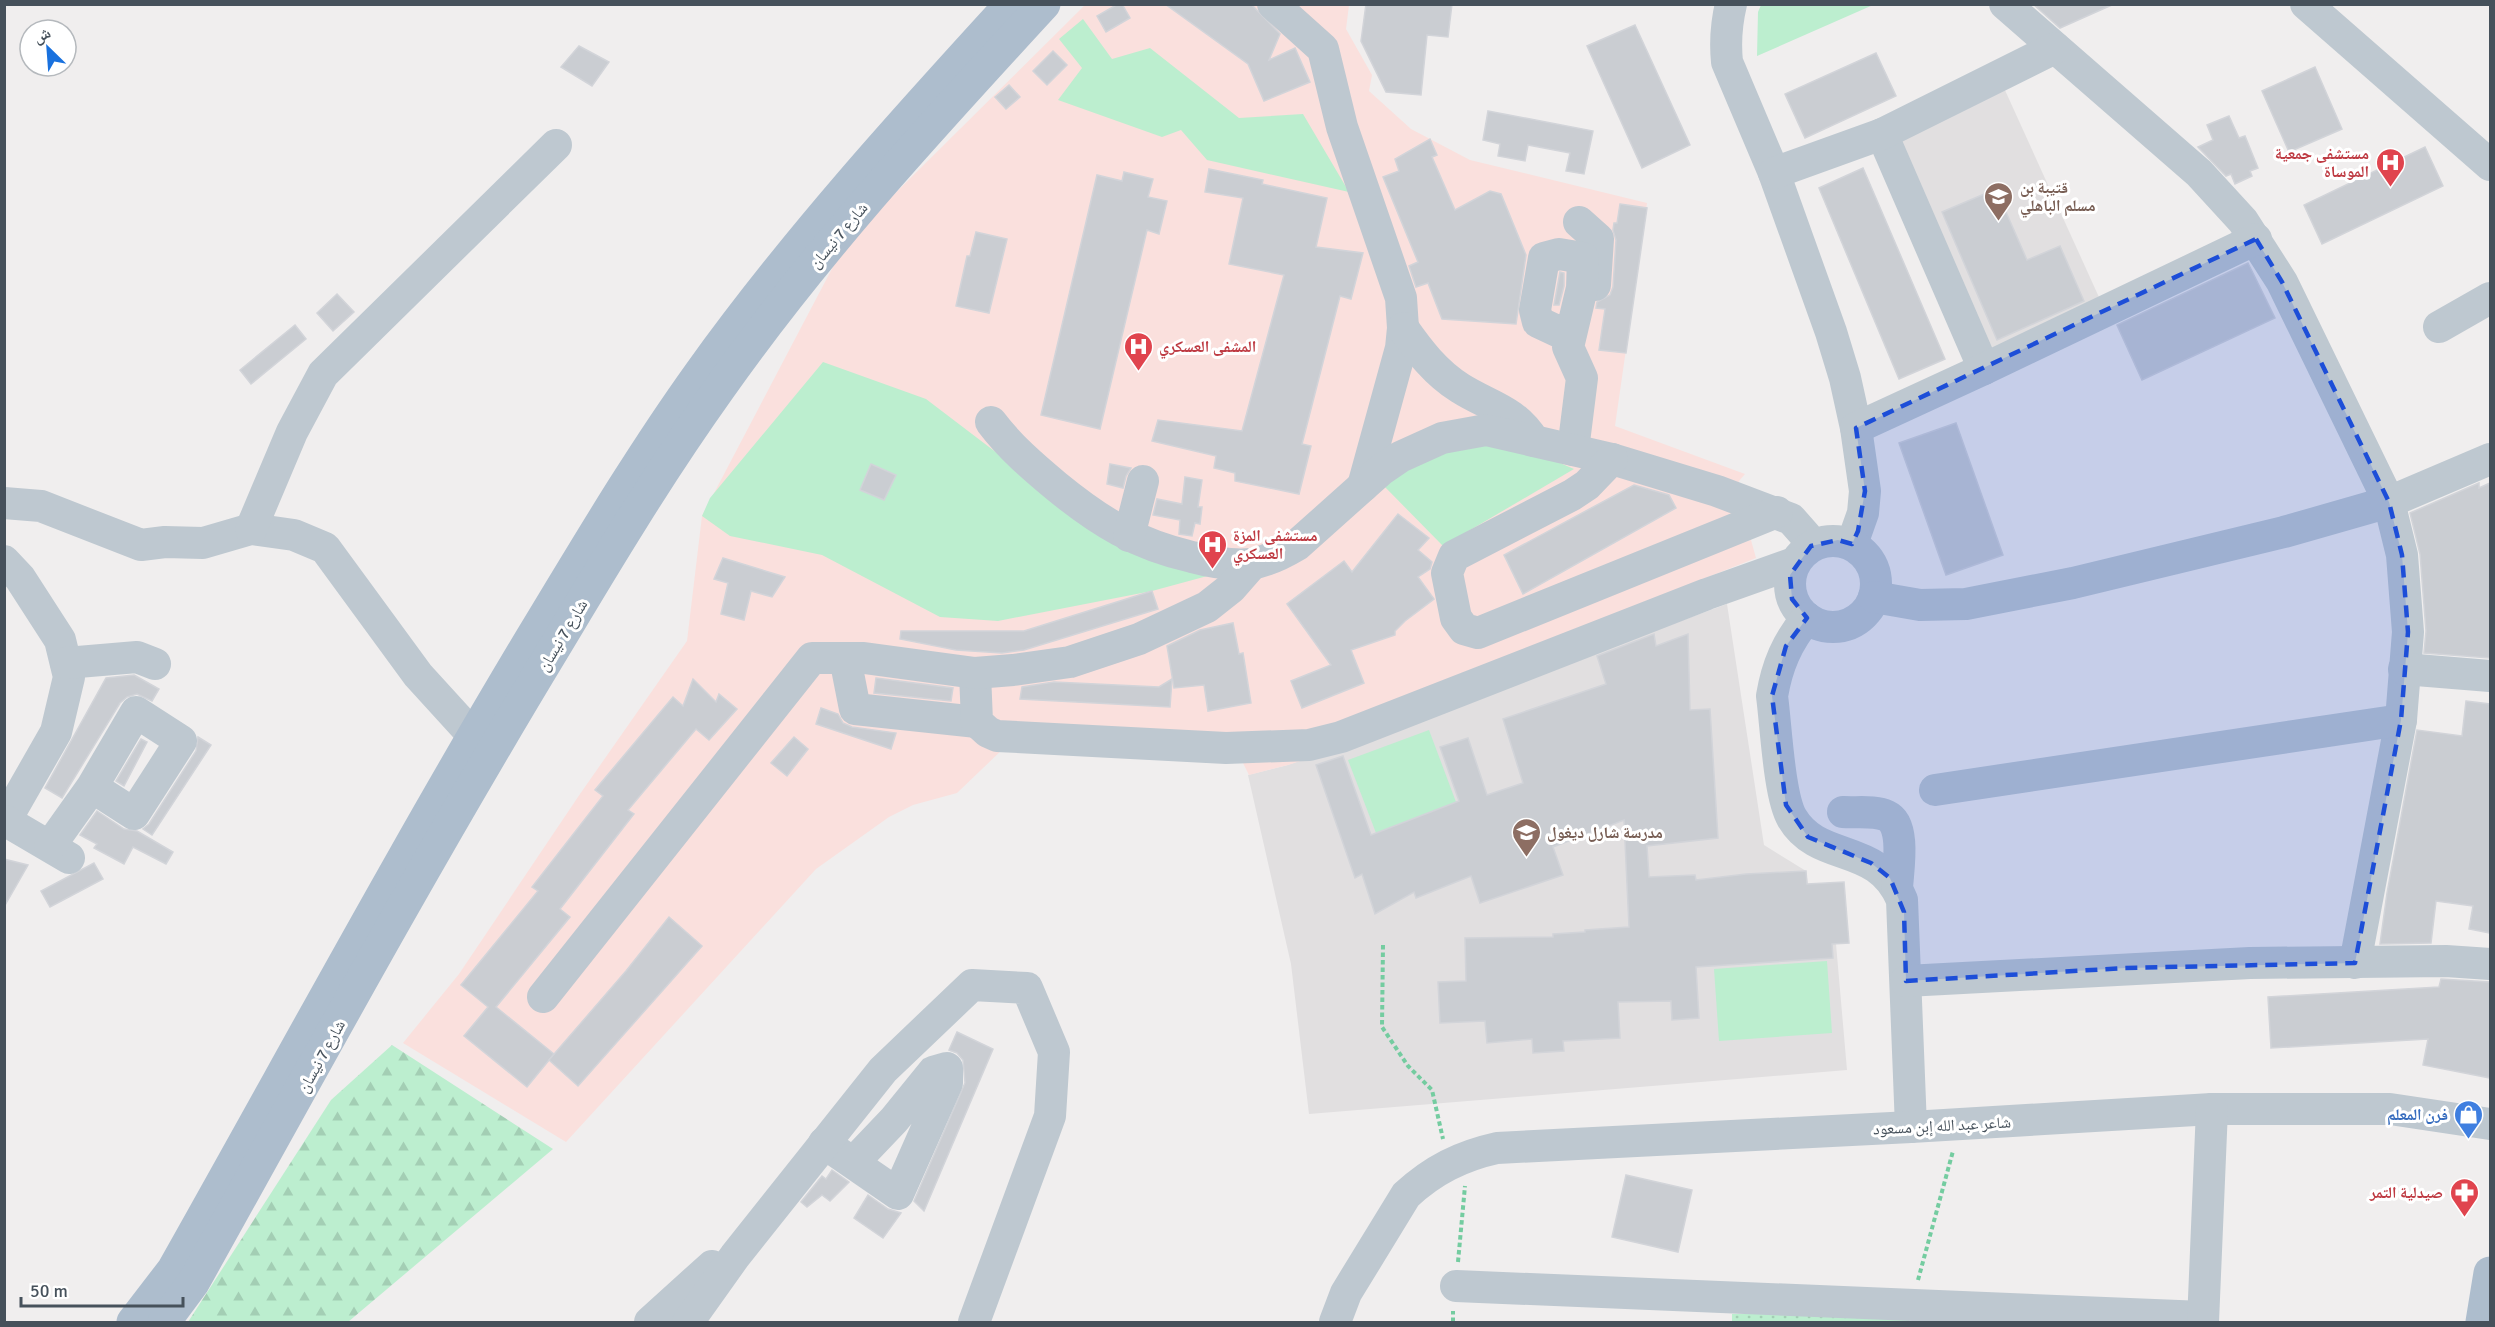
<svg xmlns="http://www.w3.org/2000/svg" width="2495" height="1327" font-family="Signika,'Noto Naskh Arabic',sans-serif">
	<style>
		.education { fill: #e1dfe0 }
		.medical { fill: #fae0dd }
		.grass { fill: #bceecf }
		.forest { fill: url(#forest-firs) }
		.park { fill: url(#park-dots) }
		.building { fill: #cacdd2; stroke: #d2d4d9; stroke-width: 1.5 }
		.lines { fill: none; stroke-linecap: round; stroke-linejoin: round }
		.path { stroke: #74cca0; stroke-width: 4; stroke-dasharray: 4.5 3; stroke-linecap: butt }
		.minor { stroke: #bec8d0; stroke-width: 32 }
		.major { stroke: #adbdcd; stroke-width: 33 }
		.marked { fill: #1d4ed8; fill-opacity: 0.2; stroke: #1d4ed8; stroke-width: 4.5; stroke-dasharray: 12 8; stroke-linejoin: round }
		.labels { text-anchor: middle; stroke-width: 6; stroke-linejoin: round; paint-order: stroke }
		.health-label { font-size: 16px; font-weight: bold; fill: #be3a42; stroke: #fff; text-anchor: end }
		.education-label { font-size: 16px; font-weight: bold; fill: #785e54; stroke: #fff; text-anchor: start }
		.street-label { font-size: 16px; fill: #46515b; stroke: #fff }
		.shop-label { font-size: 16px; font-weight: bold; fill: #366cbe; stroke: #fff; text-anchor: end }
	</style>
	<defs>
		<pattern id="forest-firs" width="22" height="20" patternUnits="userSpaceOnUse" patternTransform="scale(1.5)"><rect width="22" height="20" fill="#bceecf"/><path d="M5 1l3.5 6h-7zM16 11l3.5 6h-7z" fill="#a3ceb4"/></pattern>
		<pattern id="park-dots" width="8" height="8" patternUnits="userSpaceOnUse" patternTransform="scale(1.5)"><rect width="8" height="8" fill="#bceecf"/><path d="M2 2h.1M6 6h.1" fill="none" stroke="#a3ceb4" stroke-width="1.8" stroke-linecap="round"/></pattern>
	</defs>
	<rect width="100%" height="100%" fill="#f0eeee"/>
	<g class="education">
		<path d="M2004,88L2103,306L1993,356L1894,139Z"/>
		<path d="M1727,604L1764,845L1806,871L1808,884L1844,882L1849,943L1836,944L1847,1070L1309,1114L1291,964L1248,775L1288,765Z"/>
	</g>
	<path class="medical" d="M1085,5H1349L1346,29L1372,75L1369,91L1411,129L1470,160L1647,203L1615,426L1745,474L1739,481L1731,505L1737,544L1751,540L1756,558L1703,579L1415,724L1288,765L1249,775L1243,763L1005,747L957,793L913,805L889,817L816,869L566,1142L403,1043L459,974L580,794L687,641L702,516L846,242Z"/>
	<g class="grass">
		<path d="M1761,5V4L1873,5L1757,56L1758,12Z"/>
		<path d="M1083,19L1112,59L1150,48L1239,118L1303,114L1349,192L1207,160L1181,130L1162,137L1058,100L1082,68L1059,39Z"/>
		<path d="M823,362L926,399L1111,540L1211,575L1152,591L998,621L940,617L822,555L730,536L702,516L710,498Z"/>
		<path d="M1462,442H1511L1574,469L1443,546L1383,485L1409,462Z"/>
		<path d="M1429,730L1456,802L1376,833L1348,760Z"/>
		<path d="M1827,961L1832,1033L1719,1041L1714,969Z"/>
	</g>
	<path class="forest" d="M392,1045L553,1149L348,1322H188L331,1100Z"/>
	<rect class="park" x="1732" y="1314" width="177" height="8"/>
	<g class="building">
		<path d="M1118,4H1122L1130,18L1106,32L1097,16Z"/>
		<path d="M1165,4H1251L1280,34L1269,60L1295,48L1310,82L1264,101L1248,64Z"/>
		<path d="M1366,4H1452L1448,37L1427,35L1421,95L1386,92L1361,41Z"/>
		<path d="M2033,4H2114L2060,28Z"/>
		<path d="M1635,25L1690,145L1642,168L1587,46Z"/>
		<path d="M579,46L609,62L592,86L561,67Z"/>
		<path d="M1053,51L1067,65L1047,85L1033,71Z"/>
		<path d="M1876,53L1896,96L1805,138L1785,94Z"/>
		<path d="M2315,67L2342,129L2289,152L2262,91Z"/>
		<path d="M1009,85L1020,97L1006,109L995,97Z"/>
		<path d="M1488,111L1593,131L1584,174L1566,171L1570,153L1528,145L1525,161L1498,156L1500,144L1483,140Z"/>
		<path d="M2229,116L2239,138L2245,136L2258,168L2250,171L2252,176L2235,184L2231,174L2226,176L2198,147L2213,140L2207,125Z"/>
		<path d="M1430,139L1437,155L1432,157L1455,210L1490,191L1501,194L1526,255L1516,324L1442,319L1428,283L1416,287L1409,266L1418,262L1383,177L1399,171L1395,159Z"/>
		<path d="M2425,147L2443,186L2322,244L2304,205Z"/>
		<path d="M1863,168L1945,359L1899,379L1819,188Z"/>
		<path d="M1209,169L1263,180L1262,184L1327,198L1316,247L1363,253L1351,299L1340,296L1302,444L1311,446L1299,494L1235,481V473L1214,468L1216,456L1152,441L1158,420L1242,431L1284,275L1229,264L1243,198L1205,192Z"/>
		<path d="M1124,172L1153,179L1148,197L1167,201L1159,234L1147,230L1100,429L1041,415L1097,175L1122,181Z"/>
		<path d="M1996,189L2027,260L2060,246L2084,301L1997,340L1942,212Z"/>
		<path d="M1620,204L1647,208L1626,353L1599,350L1605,309L1596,308L1597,302L1610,295L1613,287L1616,240L1613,230L1614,223H1617Z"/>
		<path d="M976,232L1007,239L989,313L956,306L967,256H970Z"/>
		<path d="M2248,263L2275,318L2142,380L2117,325Z"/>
		<path d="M1560,272L1564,273V286L1559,305H1554Z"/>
		<path d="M337,294L354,312L333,331L317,313Z"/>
		<path d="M295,325L306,339L251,384L240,370Z"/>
		<path d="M1956,423L2003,555L1946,575L1899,443Z"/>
		<path d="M871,464L896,475L884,500L860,490Z"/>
		<path d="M1110,464L1131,468L1126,476L1123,488L1107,484Z"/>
		<path d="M1185,477L1202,480L1198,507H1202L1200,524L1195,523L1192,536L1179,534L1180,520L1153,515L1157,499L1182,504Z"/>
		<path d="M2479,483V488L2490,483V658L2424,653L2426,631L2420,554L2410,513Z"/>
		<path d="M1634,485L1669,495L1676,508L1523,594L1504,555Z"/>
		<path d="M1398,514L1429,538L1418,550L1432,562L1430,569L1418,577L1434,599L1405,621L1395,631V635L1351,650L1364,683L1302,708L1291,681L1331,665L1287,604L1344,561L1352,572Z"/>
		<path d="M723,558L785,577L772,597L751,591L744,620L721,614L728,583L714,579Z"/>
		<path d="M1152,591L1158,609L1024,650L1002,653L956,650L900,639L901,631H1024Z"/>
		<path d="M1233,623L1239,654L1243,653L1251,703L1208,711L1204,685L1174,688L1167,646L1200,630Z"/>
		<path d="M1654,634L1656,646L1688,634L1690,710L1710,709L1718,838L1647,846L1649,877L1695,875L1696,880L1746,874L1806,871L1807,884L1844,882L1849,943L1832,944L1833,958L1696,967L1699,1018L1672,1020L1671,1001L1618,1002L1620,1038L1563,1041L1564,1051L1533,1053L1532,1039L1487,1043L1485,1021L1440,1023L1438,982L1466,981L1465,938L1553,937V934L1585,932V930L1629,927L1624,820L1553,847L1563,875L1480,903L1471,876L1416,898L1414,892L1375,914L1362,874L1355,878L1316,765L1343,756L1371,835L1459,801L1440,747L1468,738L1487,795L1523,783L1503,719L1606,684L1597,656Z"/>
		<path d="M134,675L159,689L152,701L137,694L127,697L120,703L62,798L45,788L106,678Z"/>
		<path d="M876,678L953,688L951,701L874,693Z"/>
		<path d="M693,679L716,702L719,694L737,709L709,740L696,729L628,810L634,814L560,909L570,917L496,1007L554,1054L527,1087L464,1036L488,1007L461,985L538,891L532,887L603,796L595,790L673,697L683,706Z"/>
		<path d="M1172,679L1170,707L1020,699L1022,687L1054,682L1159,687Z"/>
		<path d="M2466,701L2490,704V933L2469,929L2473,906L2436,901L2431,943L2380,944L2387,893L2417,730L2462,736Z"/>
		<path d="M821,708L838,714L843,723L852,727L896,733L891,749L816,724Z"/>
		<path d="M198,737L211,745L152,835L143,829L149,824L196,751Z"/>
		<path d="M794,737L808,749L787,776L771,763Z"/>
		<path d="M141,739L147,742L124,786L116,781Z"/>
		<path d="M97,811L124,829L137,831L173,852L166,864L133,847L124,864L94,848L97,844L80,835Z"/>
		<path d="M4,859L28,865L4,907Z"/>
		<path d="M94,863L103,879L50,907L41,891Z"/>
		<path d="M669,917L702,946L578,1086L549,1060L626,971Z"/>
		<path d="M2441,979L2490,982V1078L2423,1065L2428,1039L2271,1048L2268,997L2439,987Z"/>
		<path d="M957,1032L993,1049L924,1211L914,1201L965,1083L963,1060L957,1053L949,1050Z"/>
		<path d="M832,1170L849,1182L830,1201L822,1195L807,1207L801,1202L822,1176L826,1179Z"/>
		<path d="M1626,1175L1692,1190L1678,1252L1612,1237Z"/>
		<path d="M868,1195L888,1209L901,1213L883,1238L854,1218Z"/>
	</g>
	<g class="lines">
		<g class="path">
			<path d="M1383,945L1382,1027L1408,1066L1432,1090L1443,1139"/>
			<path d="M1458,1262L1465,1186"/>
			<path d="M1918,1280L1953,1151"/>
			<path d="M1453,1322V1311"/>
		</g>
		<g class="minor">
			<path d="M1273,4L1323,49L1342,127L1401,298L1403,328L1401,348L1363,486"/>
			<path d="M1731,4C1726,25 1725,42 1727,62L1774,173L1831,332L1845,378L1856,428L1865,491L1863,513L1852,544"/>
			<path d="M2005,4L2199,173L2243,221L2282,282L2389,502L2402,555L2408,632L2401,720L2355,963"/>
			<path d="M2306,4L2490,165"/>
			<path d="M1882,134L1984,369"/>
			<path d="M1774,173L1882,134L2055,48"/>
			<path d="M1579,222L1598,239L1595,285"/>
			<path d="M2439,327L2490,298"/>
			<path d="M1403,328C1419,351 1436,373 1460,388C1490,407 1514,409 1534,441"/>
			<path d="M1570,337L1538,322L1535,310L1544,258L1559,254L1583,258L1582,288L1568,347L1582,378L1573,450"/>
			<path d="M991,422C1010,447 1032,466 1056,486C1100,522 1136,544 1192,557C1211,562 1231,566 1251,564C1268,561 1282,554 1297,545L1381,470L1400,457L1442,438L1486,430L1612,459L1717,491L1791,519L1806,536L1811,546"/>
			<path d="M1856,428L1984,369L2256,239"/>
			<path d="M1612,459L1587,485L1572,495L1454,556L1447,573L1456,618L1464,629L1478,633L1777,512"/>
			<path d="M4,503L41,506L141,545L165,542L203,543L251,529L294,535L325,548L418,675L490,754"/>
			<path d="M251,529L292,432L323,374L556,145"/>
			<path d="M1129,536L1143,481"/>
			<circle cx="1833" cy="584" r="43"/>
			<path d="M4,561L20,578L60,640L69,677L56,732L4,823"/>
			<path d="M1874,597L1920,605L1966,604L2073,583L2284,532L2389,502L2490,459"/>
			<path d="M1807,618C1787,642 1777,666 1772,696C1776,725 1779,796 1792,818C1819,864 1878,841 1902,900L1911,1127"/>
			<path d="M845,658L855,709L977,722"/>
			<path d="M66,663L137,657L155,664"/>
			<path d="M2404,669L2490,676"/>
			<path d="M975,673L977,722L988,732L997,736L1226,748L1309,745L1341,737L1707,594L1794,563"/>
			<path d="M1935,790L2401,720"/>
			<path d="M1843,812C1856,813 1875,810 1887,816C1906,825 1898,870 1897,888"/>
			<path d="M6,821L69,858"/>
			<path d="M50,846L92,787L136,712L181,741L134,814L92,787"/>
			<path d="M1906,981L2250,963L2446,961L2490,964"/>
			<path d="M543,997L812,658H864L975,673L1013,670L1070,662L1139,639L1207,607L1231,588L1252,564"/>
			<path d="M824,1143L898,1194L947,1083V1068L933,1072L894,1120L853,1163"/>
			<path d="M1456,1286L2203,1317"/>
			<path d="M650,1322L712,1266"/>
			<path d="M688,1322L735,1256L883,1070L972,985L1027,988L1054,1052L1050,1116L974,1322"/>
			<path d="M1335,1322L1346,1293L1406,1195C1433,1170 1461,1156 1497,1148L1911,1127L2212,1109H2390L2490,1124"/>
			<path d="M2203,1322L2212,1109"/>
		</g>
		<g class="major">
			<path d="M133,1322L173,1270C292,1059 407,845 532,637C586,548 639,458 700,373C794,242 902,123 1011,4"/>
			<path d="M164,1322L193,1283C311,1071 427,858 553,650C606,561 659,473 719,389C816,251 930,128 1044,4"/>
			<path d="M2482,1322L2490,1273"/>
		</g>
	</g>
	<path class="marked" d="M2256,239L2282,282L2389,502L2402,555L2408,632L2401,720L2355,963L2125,968L1906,981L1904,912L1890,878L1871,863L1808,837L1786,805L1772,696L1786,646L1807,618L1792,599L1790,575L1811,546L1838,540L1852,544L1858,531L1865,491L1856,428Z"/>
	<defs>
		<symbol id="hospital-pin" viewBox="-11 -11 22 30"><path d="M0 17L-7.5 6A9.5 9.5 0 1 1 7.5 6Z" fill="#e0444e" stroke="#fff"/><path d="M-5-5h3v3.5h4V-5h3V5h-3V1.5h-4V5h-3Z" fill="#fff"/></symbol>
		<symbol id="school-pin" viewBox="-11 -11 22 30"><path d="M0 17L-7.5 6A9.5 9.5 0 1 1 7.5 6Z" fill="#8d6e63" stroke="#fff"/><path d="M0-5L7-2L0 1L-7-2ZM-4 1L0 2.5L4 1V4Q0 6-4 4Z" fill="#fff"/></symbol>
		<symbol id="shop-pin" viewBox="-11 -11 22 30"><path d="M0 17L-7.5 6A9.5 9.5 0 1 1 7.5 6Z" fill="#3f7fe0" stroke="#fff"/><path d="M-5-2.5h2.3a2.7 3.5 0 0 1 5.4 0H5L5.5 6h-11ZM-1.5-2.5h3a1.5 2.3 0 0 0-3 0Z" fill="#fff"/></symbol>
		<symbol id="pharmacy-pin" viewBox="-11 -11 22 30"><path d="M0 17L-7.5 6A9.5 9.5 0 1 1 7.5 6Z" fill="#e0444e" stroke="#fff"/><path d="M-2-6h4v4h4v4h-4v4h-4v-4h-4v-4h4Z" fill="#fff"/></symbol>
	</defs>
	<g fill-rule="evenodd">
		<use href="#hospital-pin" x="2374" y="146" width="33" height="45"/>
		<use href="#school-pin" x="1982" y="180" width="33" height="45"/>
		<use href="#hospital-pin" x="1122" y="330" width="33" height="45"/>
		<use href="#hospital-pin" x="1196" y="528" width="33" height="45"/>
		<use href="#school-pin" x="1510" y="816" width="33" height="45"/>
		<use href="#shop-pin" x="2452" y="1098" width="33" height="45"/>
		<use href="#pharmacy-pin" x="2448" y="1176" width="33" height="45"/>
	</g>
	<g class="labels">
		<g class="health-label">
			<text x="2369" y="159">مستشفى جمعية<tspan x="2369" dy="18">الموساة</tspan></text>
			<text x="1159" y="352" text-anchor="start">المشفى العسكري</text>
			<text x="1233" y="541" text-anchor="start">مستشفى المزة<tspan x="1233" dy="18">العسكري</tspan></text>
			<text x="2443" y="1198">صيدلية التمر</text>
		</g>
		<g class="education-label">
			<text x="2020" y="193">قتيبة بن<tspan x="2020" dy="18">مسلم الباهلي</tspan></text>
			<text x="1547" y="838">مدرسة شارل ديغول</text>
		</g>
		<g class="street-label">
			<text transform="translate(838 235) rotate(-50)" y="6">شارع 7 نيسان</text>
			<text transform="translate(562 635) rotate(-59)" y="6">شارع 7 نيسان</text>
			<text transform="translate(321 1056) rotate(-61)" y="6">شارع 7 نيسان</text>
			<text transform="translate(1942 1125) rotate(-3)" y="6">شاعر عبد الله إبن مسعود</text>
		</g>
		<g class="shop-label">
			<text x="2448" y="1120">فرن المعلم</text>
		</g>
	</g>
	<rect width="2495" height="1327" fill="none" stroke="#46515b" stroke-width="12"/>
	<g transform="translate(48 48) rotate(335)"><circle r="28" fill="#ffffff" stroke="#b5b9bd" stroke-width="1.5"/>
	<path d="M0-4.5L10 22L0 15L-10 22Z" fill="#1971de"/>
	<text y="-9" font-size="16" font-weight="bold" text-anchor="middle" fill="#46515b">ش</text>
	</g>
	<path d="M21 1297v9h162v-9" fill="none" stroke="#46515b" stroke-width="3"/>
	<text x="30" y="1297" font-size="18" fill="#46515b" stroke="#ffffff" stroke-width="4.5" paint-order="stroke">50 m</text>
</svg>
